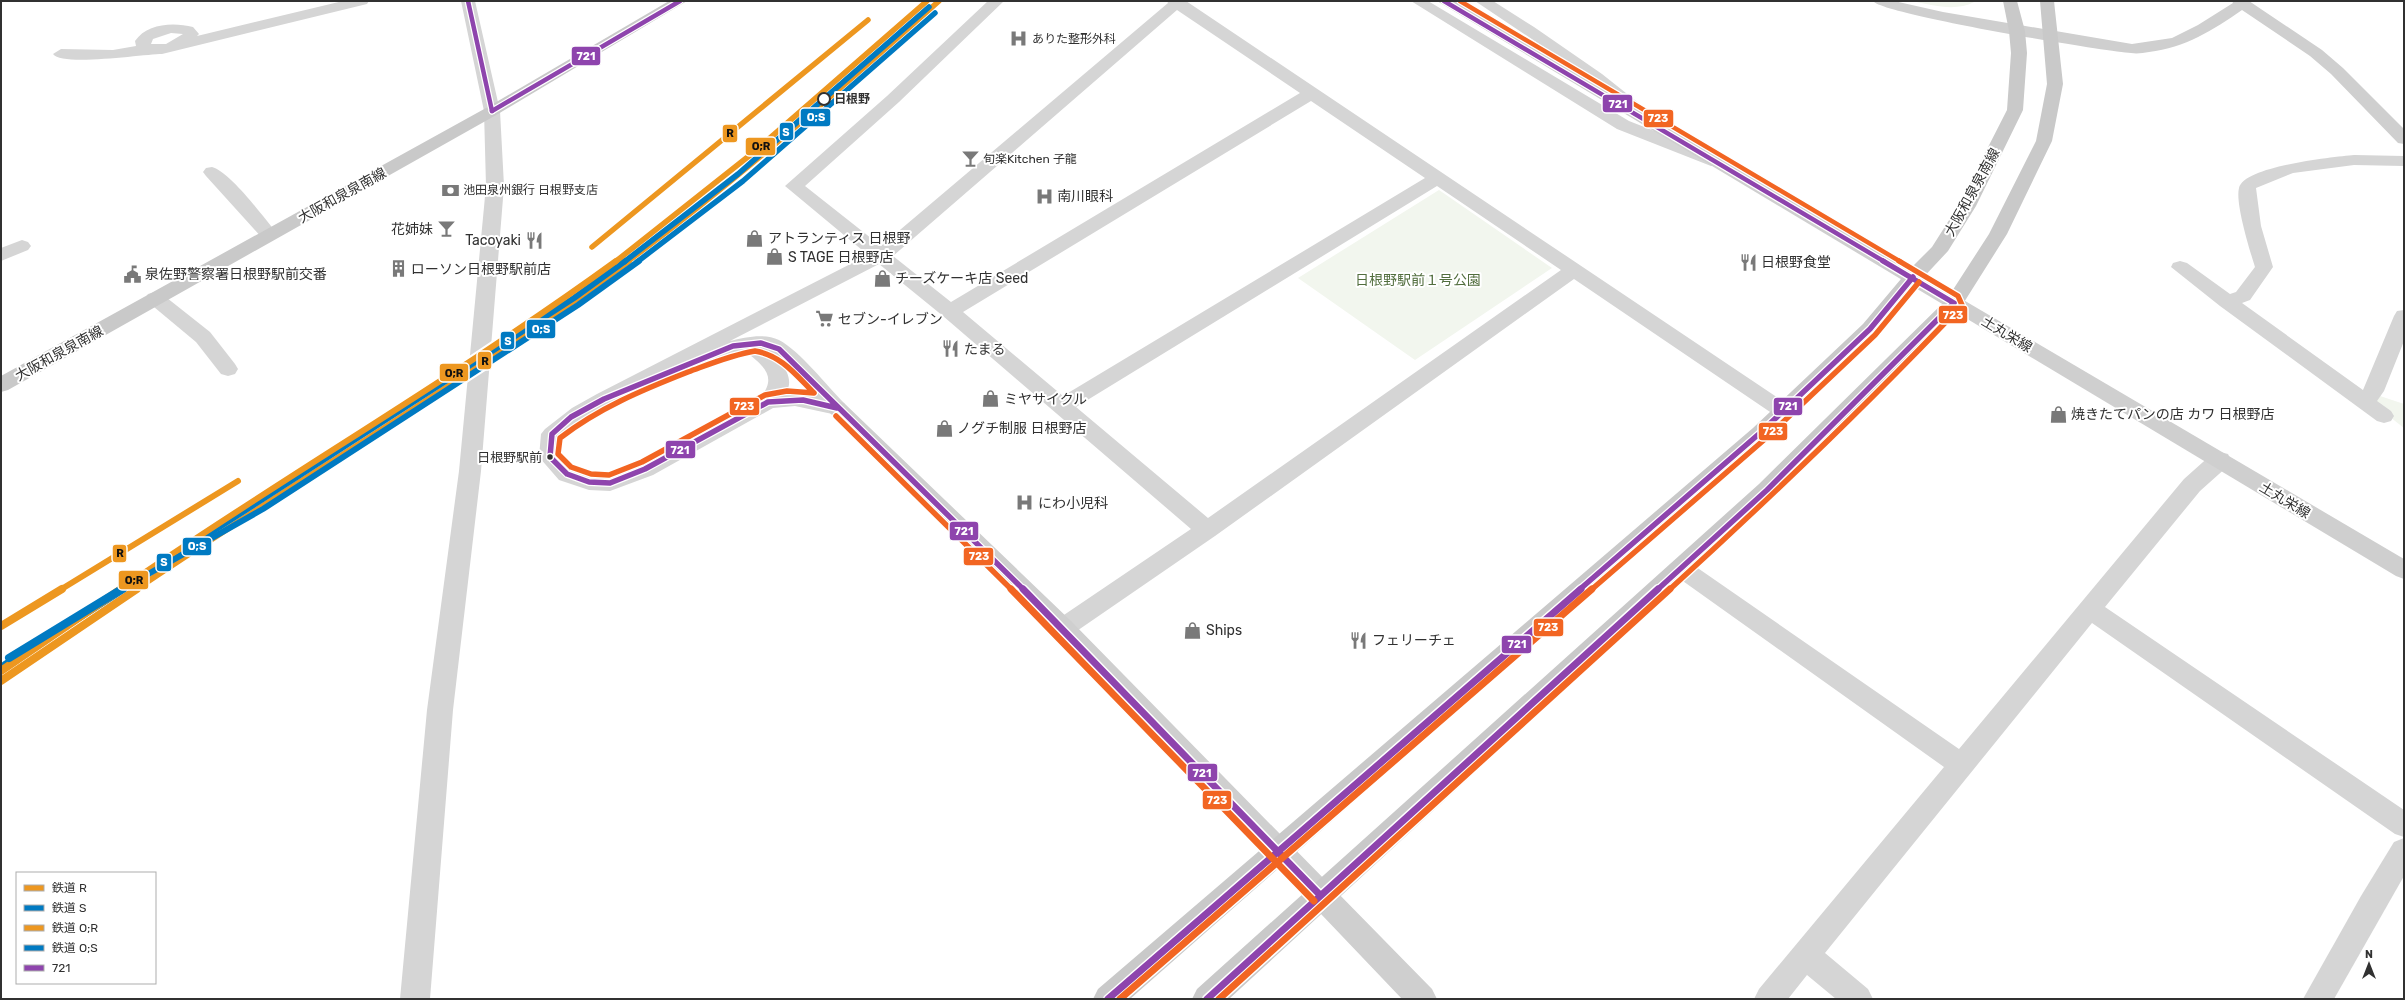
<svg xmlns="http://www.w3.org/2000/svg" width="2405" height="1000" font-family="Rubik,'Noto Sans JP',sans-serif">
	<style>
		.green { fill: #f2f6ee }
		.lines { fill: none; stroke-linecap: round; stroke-linejoin: round }
		.street { fill: #d5d5d5; fill-rule: evenodd }
		.secondary { fill: #cfcfcf; fill-rule: evenodd }
		.primary { fill: #c9c9c9; fill-rule: evenodd }
		.bus-1-far2-casing { stroke: #fff; stroke-width: 7 }
		.bus-1-far1-casing { stroke: #fff; stroke-width: 8 }
		.bus-1-casing { stroke: #fff; stroke-width: 10 }
		.bus-2-far2-casing { stroke: #fff; stroke-width: 7 }
		.bus-2-far1-casing { stroke: #fff; stroke-width: 8 }
		.bus-2-casing { stroke: #fff; stroke-width: 10 }
		.bus-1-far2 { stroke: #8e44ad; stroke-width: 4.5 }
		.bus-1-far1 { stroke: #8e44ad; stroke-width: 5.5 }
		.bus-1 { stroke: #8e44ad; stroke-width: 7 }
		.bus-2-far2 { stroke: #f26522; stroke-width: 4.5 }
		.bus-2-far1 { stroke: #f26522; stroke-width: 5.5 }
		.bus-2 { stroke: #f26522; stroke-width: 7 }
		.rail-1-far2-casing { stroke: #fff; stroke-width: 8 }
		.rail-1-far1-casing { stroke: #fff; stroke-width: 10 }
		.rail-1-casing { stroke: #fff; stroke-width: 12 }
		.rail-2-far2-casing { stroke: #fff; stroke-width: 8 }
		.rail-2-far1-casing { stroke: #fff; stroke-width: 10 }
		.rail-2-casing { stroke: #fff; stroke-width: 12 }
		.rail-3-far2-casing { stroke: #fff; stroke-width: 8 }
		.rail-3-far1-casing { stroke: #fff; stroke-width: 10 }
		.rail-3-casing { stroke: #fff; stroke-width: 12 }
		.rail-4-far2-casing { stroke: #fff; stroke-width: 8 }
		.rail-4-far1-casing { stroke: #fff; stroke-width: 10 }
		.rail-4-casing { stroke: #fff; stroke-width: 12 }
		.rail-1-far2 { stroke: #ed9720; stroke-width: 5.5 }
		.rail-1-far1 { stroke: #ed9720; stroke-width: 6 }
		.rail-1 { stroke: #ed9720; stroke-width: 8 }
		.rail-2-far2 { stroke: #007ac2; stroke-width: 5.5 }
		.rail-2-far1 { stroke: #007ac2; stroke-width: 6 }
		.rail-2 { stroke: #007ac2; stroke-width: 8 }
		.rail-3-far2 { stroke: #ed9720; stroke-width: 5.5 }
		.rail-3-far1 { stroke: #ed9720; stroke-width: 6 }
		.rail-3 { stroke: #ed9720; stroke-width: 8 }
		.rail-4-far2 { stroke: #007ac2; stroke-width: 5.5 }
		.rail-4-far1 { stroke: #007ac2; stroke-width: 6 }
		.rail-4 { stroke: #007ac2; stroke-width: 8 }
		.stop-dot { fill: #fff; stroke: #313131; stroke-width: 2 }
		.bus-dot { fill: #313131; stroke: #fff; stroke-width: 1.5 }
		.labels { text-anchor: middle; stroke-width: 4; stroke-linejoin: round; paint-order: stroke }
		.far-poi-label { font-size: 12px; fill: #313131; stroke: #fff; text-anchor: start }
		.far-stop-label { font-size: 12px; font-weight: bold; fill: #313131; stroke: #fff; text-anchor: start }
		.bus-label { font-size: 13px; fill: #313131; stroke: #fff; text-anchor: end }
		.street-label { font-size: 14px; fill: #313131; stroke: #fff }
		.poi-label { font-size: 14px; fill: #313131; stroke: #fff; text-anchor: start }
		.park-label { font-size: 14px; fill: #526e3e; stroke: #fff }
		.line-badge { stroke: #fff; stroke-width: 1.5 }
		.badge-label { font-size: 11px; text-anchor: middle; font-weight: bold; fill: #fff }
		.pale-badge-label { font-size: 11px; text-anchor: middle; font-weight: bold; fill: #111 }
	</style>
	<rect width="100%" height="100%" fill="#fff"/>
	<g class="green">
		<path d="M1912,1H1973L1974,2C1956,12 1931,5 1912,1Z"/>
		<path d="M1439,190L1552,268L1415,360L1298,278Z"/>
		<path d="M2380,396L2404,404V428L2371,402Z"/>
	</g>
	<g class="lines">
		<g class="street">
			<path d="M343,1H369L367,4L162,54C144,54 62,67 53,54L61,49L113,50L136,46L135,41C147,23 174,22 193,27L199,34L197,36ZM171,33L183,34L166,44H151L153,39Z"/>
			<path d="M461,1H475L500,111L504,186L481,471L453,710L430,999H400L427,710L459,471L486,186L484,111Z"/>
			<path d="M988,1H1004L899,102L805,186L881,246L1168,3L1167,1H1186L1790,406L1793,411L1790,416L1783,418L1776,416L1574,279L1215,536L1071,635L1063,638L1055,635L1051,628L1055,621L1191,529L943,316L879,264L730,341C745,337 765,333 779,340C800,351 827,386 844,403L847,408L844,413L837,415L795,406L773,408L653,475L610,491L589,490L559,480L539,457L541,434L545,429L572,408L597,394L868,255L785,186L887,96ZM1177,10L1300,93L951,302L893,256ZM1311,101L1425,178L1063,396L963,312ZM1437,186L1561,270L1208,518L1076,407ZM745,351C762,365 778,375 761,397L637,463L608,475L590,474L575,468L561,455L562,437L586,419L615,403L716,360ZM781,362L811,394L786,392C793,382 787,371 781,362Z"/>
			<path d="M1411,1H1428L1629,121L1723,158L1726,162L1723,166H1711L1617,129Z"/>
			<path d="M1475,1H1493L1534,27L1602,74L1670,128L1668,132H1656L1569,64Z"/>
			<path d="M2354,155L2404,156V166L2354,165L2293,173L2256,188L2261,226L2273,267L2250,300L2242,303L2363,390L2394,316L2397,311L2404,310V341L2384,391L2377,401L2391,411L2394,416L2391,421L2384,423L2377,421L2220,306L2171,267L2173,263L2180,261L2187,263L2230,294L2236,292L2255,267C2250,251 2235,203 2239,188C2244,166 2333,157 2354,155Z"/>
			<path d="M212,167C229,171 263,216 275,231L278,235L275,239H263L206,176L203,172L206,168Z"/>
			<path d="M22,240L28,242L31,246L28,250L1,261V248Z"/>
			<path d="M155,292L162,294L210,332L235,364L238,369L235,374L228,376L221,374L196,342L148,302L145,298L148,294Z"/>
			<path d="M2220,452L2228,454L2231,460L2228,466L2200,491L2105,607L2404,810V837L2395,834L2092,623L1825,953L1868,989L1873,999H1836L1807,975L1788,999H1754L1759,989L1944,767L1673,574L1670,568L1673,562L1681,559L1689,562L1959,749L2184,479L2212,454Z"/>
			<path d="M2404,838V876L2334,999H2303L2361,896L2394,842Z"/>
		</g>
		<g class="secondary">
			<path d="M1437,1H1455L2404,559V579L2396,576Z"/>
			<path d="M1873,1H1894L1943,12L2132,44L2172,38L2198,25L2233,3L2232,1H2249L2322,50L2343,68L2404,129V144L2398,143L2331,74L2310,56L2242,10C2213,30 2185,48 2149,52C2143,53 2137,54 2131,53C2101,51 1881,14 1873,1Z"/>
			<path d="M837,401L844,403L1071,621L1432,989L1437,999H1402L1055,635L830,413L827,408L830,403Z"/>
		</g>
		<g class="primary">
			<path d="M669,1H687L498,114L8,390L1,392V376L486,108Z"/>
			<path d="M2003,1H2017L2025,31L2027,53L2023,110L1976,206L1948,251L1920,281L1877,334L1767,438L1130,999H1093L1098,989L1753,428L1863,324L1906,273L1932,247L1958,206L2007,110L2011,53L2009,31Z"/>
			<path d="M2040,1H2054L2063,84L2052,141L2007,234L1961,307L1775,496L1229,999H1192L1197,989L1759,484L1947,299L1989,234L2036,141L2047,84Z"/>
		</g>
		<defs>
			<g id="bus-1-far2">
				<path d="M468,1L492,111"/>
				<path d="M1444,1L1885,262"/>
				<path d="M492,111L680,1"/>
			</g>
			<g id="bus-1-far1">
				<path d="M837,408L803,400L768,402L645,469L610,483L589,482L567,474L550,457L552,434L571,417L604,399L733,346L761,343L779,349L1024,590"/>
				<path d="M1579,590L1760,433L1870,329L1913,277"/>
				<path d="M1657,590L1767,490L1954,303L1883,261"/>
			</g>
			<g id="bus-1">
				<path d="M1023,589L1320,895"/>
				<path d="M1108,999L1581,589"/>
				<path d="M1207,999L1658,589"/>
			</g>
			<path id="bus-2-far2" d="M1460,1L1901,262"/>
			<g id="bus-2-far1">
				<path d="M755,351C781,355 796,375 814,393L787,391L765,395L642,462L609,475L591,474L571,467L558,454L560,438C599,408 642,390 688,372C710,364 731,355 755,351Z"/>
				<path d="M836,416L1012,590"/>
				<path d="M1591,590L1765,439L1875,335L1919,282"/>
				<path d="M1669,590C1770,498 1868,404 1962,305L1958,296L1899,261"/>
			</g>
			<g id="bus-2">
				<path d="M1011,589L1314,901"/>
				<path d="M1120,999L1592,589"/>
				<path d="M1219,999L1670,589"/>
			</g>
		</defs>
		<use href="#bus-1-far2" class="bus-1-far2-casing"/>
		<use href="#bus-1-far1" class="bus-1-far1-casing"/>
		<use href="#bus-1" class="bus-1-casing"/>
		<use href="#bus-2-far2" class="bus-2-far2-casing"/>
		<use href="#bus-2-far1" class="bus-2-far1-casing"/>
		<use href="#bus-2" class="bus-2-casing"/>
		<use href="#bus-1-far2" class="bus-1-far2"/>
		<use href="#bus-1-far1" class="bus-1-far1"/>
		<use href="#bus-1" class="bus-1"/>
		<use href="#bus-2-far2" class="bus-2-far2"/>
		<use href="#bus-2-far1" class="bus-2-far1"/>
		<use href="#bus-2" class="bus-2"/>
		<defs>
			<g id="rail-1-far2">
				<path d="M592,247L868,20"/>
				<path d="M627,262C736,181 838,91 939,1"/>
			</g>
			<g id="rail-1-far1">
				<path d="M60,590L238,481"/>
				<path d="M135,590C299,479 470,379 629,261"/>
			</g>
			<g id="rail-1">
				<path d="M1,626L62,589"/>
				<path d="M1,681L137,589"/>
			</g>
			<path id="rail-2-far2" d="M624,262L738,174L929,7"/>
			<path id="rail-2-far1" d="M122,590L574,298L625,261"/>
			<path id="rail-2" d="M5,665L123,589"/>
			<path id="rail-3-far2" d="M615,262L754,152L927,1"/>
			<path id="rail-3-far1" d="M119,590C283,477 455,378 616,261"/>
			<path id="rail-3" d="M1,671L121,589"/>
			<path id="rail-4-far2" d="M637,262L743,181L935,13"/>
			<path id="rail-4-far1" d="M120,590L263,509L578,305L639,261"/>
			<path id="rail-4" d="M9,658L122,589"/>
		</defs>
		<use href="#rail-1-far2" class="rail-1-far2-casing"/>
		<use href="#rail-1-far1" class="rail-1-far1-casing"/>
		<use href="#rail-1" class="rail-1-casing"/>
		<use href="#rail-2-far2" class="rail-2-far2-casing"/>
		<use href="#rail-2-far1" class="rail-2-far1-casing"/>
		<use href="#rail-2" class="rail-2-casing"/>
		<use href="#rail-3-far2" class="rail-3-far2-casing"/>
		<use href="#rail-3-far1" class="rail-3-far1-casing"/>
		<use href="#rail-3" class="rail-3-casing"/>
		<use href="#rail-4-far2" class="rail-4-far2-casing"/>
		<use href="#rail-4-far1" class="rail-4-far1-casing"/>
		<use href="#rail-4" class="rail-4-casing"/>
		<use href="#rail-1-far2" class="rail-1-far2"/>
		<use href="#rail-1-far1" class="rail-1-far1"/>
		<use href="#rail-1" class="rail-1"/>
		<use href="#rail-2-far2" class="rail-2-far2"/>
		<use href="#rail-2-far1" class="rail-2-far1"/>
		<use href="#rail-2" class="rail-2"/>
		<use href="#rail-3-far2" class="rail-3-far2"/>
		<use href="#rail-3-far1" class="rail-3-far1"/>
		<use href="#rail-3" class="rail-3"/>
		<use href="#rail-4-far2" class="rail-4-far2"/>
		<use href="#rail-4-far1" class="rail-4-far1"/>
		<use href="#rail-4" class="rail-4"/>
	</g>
	<defs>
		<symbol id="hospital-bare" viewBox="-9 -9 18 18"><path d="M-5-5h3v3.5h4V-5h3V5h-3V1.5h-4V5h-3Z" fill="#797979" stroke="#fff" stroke-width="2.5" paint-order="stroke"/></symbol>
		<symbol id="bar-bare" viewBox="-9 -9 18 18"><path d="M-6-5H6L.8 .8V4.5H3.5V6h-7V4.5H-.8V.8Z" fill="#797979" stroke="#fff" stroke-width="2.5" paint-order="stroke"/></symbol>
		<symbol id="bank-bare" viewBox="-9 -9 18 18"><path d="M-6-4H6V4H-6ZM0-2.3a2.3 2.3 0 1 0 0 4.6a2.3 2.3 0 1 0 0-4.6Z" fill="#797979" stroke="#fff" stroke-width="2.5" paint-order="stroke"/></symbol>
		<symbol id="shop-bare" viewBox="-9 -9 18 18"><path d="M-5-2.5h2.3a2.7 3.5 0 0 1 5.4 0H5L5.5 6h-11ZM-1.5-2.5h3a1.5 2.3 0 0 0-3 0Z" fill="#797979" stroke="#fff" stroke-width="2.5" paint-order="stroke"/></symbol>
		<symbol id="restaurant-bare" viewBox="-9 -9 18 18"><path d="M-5-6h1v4h1v-4h1v4h1v-4h1v5L-1.5 .5V6h-2V.5L-5-1ZM5-6V6H3V1.5H1.5Q1.5-4 5-6Z" fill="#797979" stroke="#fff" stroke-width="2.5" paint-order="stroke"/></symbol>
		<symbol id="building-bare" viewBox="-9 -9 18 18"><path d="M-4-6H4V6H1V3H-1V6H-4ZM-2.5-4.3h1.7v1.8h-1.7ZM.8-4.3h1.7v1.8H.8ZM-2.5-1h1.7V.8h-1.7ZM.8-1h1.7V.8H.8Z" fill="#797979" stroke="#fff" stroke-width="2.5" paint-order="stroke"/></symbol>
		<symbol id="civic-bare" viewBox="-9 -9 18 18"><path d="M-.6-6.5H3V-4.5H.6V-3L4-1V1h2V6H-6V1h2V-1L-.6-3ZM-1.2 2.5V6h2.4V2.5Z" fill="#797979" stroke="#fff" stroke-width="2.5" paint-order="stroke"/></symbol>
		<symbol id="supermarket-bare" viewBox="-9 -9 18 18"><path d="M-6-5.5h2.5l.6 2H6L4.5 2H-2.5L-4.4-4H-6ZM-1.5 3.2a1.3 1.3 0 1 0 .1 0ZM3 3.2a1.3 1.3 0 1 0 .1 0Z" fill="#797979" stroke="#fff" stroke-width="2.5" paint-order="stroke"/></symbol>
	</defs>
	<g fill-rule="evenodd">
		<use href="#hospital-bare" x="1006" y="26" width="25" height="25"/>
		<use href="#bar-bare" x="958" y="146" width="25" height="25"/>
		<use href="#bank-bare" x="438" y="178" width="25" height="25"/>
		<use href="#hospital-bare" x="1032" y="184" width="25" height="25"/>
		<use href="#bar-bare" x="434" y="216" width="25" height="25"/>
		<use href="#shop-bare" x="742" y="226" width="25" height="25"/>
		<use href="#restaurant-bare" x="522" y="228" width="25" height="25"/>
		<use href="#shop-bare" x="762" y="244" width="25" height="25"/>
		<use href="#restaurant-bare" x="1736" y="250" width="25" height="25"/>
		<use href="#building-bare" x="386" y="256" width="25" height="25"/>
		<use href="#civic-bare" x="120" y="262" width="25" height="25"/>
		<use href="#shop-bare" x="870" y="266" width="25" height="25"/>
		<use href="#supermarket-bare" x="812" y="306" width="25" height="25"/>
		<use href="#restaurant-bare" x="938" y="336" width="25" height="25"/>
		<use href="#shop-bare" x="978" y="386" width="25" height="25"/>
		<use href="#shop-bare" x="2046" y="402" width="25" height="25"/>
		<use href="#shop-bare" x="932" y="416" width="25" height="25"/>
		<use href="#hospital-bare" x="1012" y="490" width="25" height="25"/>
		<use href="#shop-bare" x="1180" y="618" width="25" height="25"/>
		<use href="#restaurant-bare" x="1346" y="628" width="25" height="25"/>
	</g>
	<circle class="stop-dot" cx="824" cy="99" r="6"/>
	<circle class="bus-dot" cx="550" cy="457" r="3.5"/>
	<g class="labels">
		<g class="far-poi-label">
			<text x="1032" y="43">ありた整形外科</text>
			<text x="983" y="163">旬楽Kitchen 子龍</text>
			<text x="463" y="194">池田泉州銀行 日根野支店</text>
		</g>
		<g class="far-stop-label">
			<text x="834" y="103">日根野</text>
		</g>
		<g class="bus-label">
			<text x="542" y="462">日根野駅前</text>
		</g>
		<g class="street-label">
			<text transform="translate(1972 192) rotate(-61)" y="5">大阪和泉泉南線</text>
			<text transform="translate(342 195) rotate(-29)" y="5">大阪和泉泉南線</text>
			<text transform="translate(2007 334) rotate(31)" y="5">土丸栄線</text>
			<text transform="translate(59 353) rotate(-29)" y="5">大阪和泉泉南線</text>
			<text transform="translate(2285 500) rotate(31)" y="5">土丸栄線</text>
		</g>
		<g class="poi-label">
			<text x="1057" y="201">南川眼科</text>
			<text x="433" y="234" text-anchor="end">花姉妹</text>
			<text x="768" y="243">アトランティス 日根野</text>
			<text x="521" y="245" text-anchor="end">Tacoyaki</text>
			<text x="788" y="262">S TAGE 日根野店</text>
			<text x="1761" y="267">日根野食堂</text>
			<text x="411" y="274">ローソン日根野駅前店</text>
			<text x="145" y="279">泉佐野警察署日根野駅前交番</text>
			<text x="895" y="283">チーズケーキ店 Seed</text>
			<text x="838" y="324">セブン-イレブン</text>
			<text x="964" y="354">たまる</text>
			<text x="1004" y="404">ミヤサイクル</text>
			<text x="2071" y="419">焼きたてパンの店 カワ 日根野店</text>
			<text x="957" y="433">ノグチ制服 日根野店</text>
			<text x="1038" y="508">にわ小児科</text>
			<text x="1206" y="635">Ships</text>
			<text x="1372" y="645">フェリーチェ</text>
		</g>
		<g class="park-label">
			<text x="1418" y="285">日根野駅前１号公園</text>
		</g>
	</g>
	<g class="line-badge">
		<rect x="571" y="46" width="30" height="20" rx="4" fill="#8e44ad"/>
		<rect x="1602" y="94" width="31" height="19" rx="4" fill="#8e44ad"/>
		<rect x="800" y="108" width="31" height="19" rx="4" fill="#007ac2"/>
		<rect x="1643" y="109" width="31" height="19" rx="4" fill="#f26522"/>
		<rect x="779" y="122" width="15" height="19" rx="4" fill="#007ac2"/>
		<rect x="722" y="124" width="16" height="19" rx="4" fill="#ed9720"/>
		<rect x="745" y="137" width="31" height="19" rx="4" fill="#ed9720"/>
		<rect x="1938" y="305" width="30" height="19" rx="4" fill="#f26522"/>
		<rect x="526" y="319" width="30" height="20" rx="4" fill="#007ac2"/>
		<rect x="500" y="331" width="15" height="19" rx="4" fill="#007ac2"/>
		<rect x="477" y="351" width="15" height="19" rx="4" fill="#ed9720"/>
		<rect x="439" y="363" width="30" height="19" rx="4" fill="#ed9720"/>
		<rect x="729" y="397" width="31" height="19" rx="4" fill="#f26522"/>
		<rect x="1773" y="397" width="30" height="19" rx="4" fill="#8e44ad"/>
		<rect x="1758" y="422" width="30" height="19" rx="4" fill="#f26522"/>
		<rect x="665" y="440" width="31" height="19" rx="4" fill="#8e44ad"/>
		<rect x="949" y="521" width="30" height="20" rx="4" fill="#8e44ad"/>
		<rect x="182" y="537" width="30" height="19" rx="4" fill="#007ac2"/>
		<rect x="112" y="544" width="15" height="19" rx="4" fill="#ed9720"/>
		<rect x="963" y="547" width="31" height="19" rx="4" fill="#f26522"/>
		<rect x="156" y="553" width="16" height="19" rx="4" fill="#007ac2"/>
		<rect x="118" y="570" width="31" height="20" rx="4" fill="#ed9720"/>
		<rect x="1533" y="618" width="31" height="19" rx="4" fill="#f26522"/>
		<rect x="1501" y="635" width="31" height="19" rx="4" fill="#8e44ad"/>
		<rect x="1187" y="763" width="31" height="19" rx="4" fill="#8e44ad"/>
		<rect x="1202" y="790" width="30" height="20" rx="4" fill="#f26522"/>
	</g>
	<g class="badge-label">
		<text x="586" y="60">721</text>
		<text x="1618" y="108">721</text>
		<text x="816" y="121">O;S</text>
		<text x="1658" y="122">723</text>
		<text x="786" y="136">S</text>
		<text x="1953" y="319">723</text>
		<text x="541" y="333">O;S</text>
		<text x="508" y="345">S</text>
		<text x="744" y="410">723</text>
		<text x="1788" y="410">721</text>
		<text x="1773" y="435">723</text>
		<text x="680" y="454">721</text>
		<text x="964" y="535">721</text>
		<text x="197" y="550">O;S</text>
		<text x="979" y="560">723</text>
		<text x="164" y="566">S</text>
		<text x="1548" y="631">723</text>
		<text x="1517" y="648">721</text>
		<text x="1202" y="777">721</text>
		<text x="1217" y="804">723</text>
	</g>
	<g class="pale-badge-label">
		<text x="730" y="137">R</text>
		<text x="761" y="150">O;R</text>
		<text x="485" y="365">R</text>
		<text x="454" y="377">O;R</text>
		<text x="120" y="557">R</text>
		<text x="134" y="584">O;R</text>
	</g>
	<rect width="2405" height="1000" fill="none" stroke="#313131" stroke-width="4"/>
	<rect x="16" y="872" width="140" height="112" fill="#ffffff" stroke="#adadad"/>
	<rect x="24" y="885" width="20" height="6" fill="#ed9720" stroke="#adadad"/>
	<text x="52" y="892" font-size="12" fill="#313131">鉄道 R</text>
	<rect x="24" y="905" width="20" height="6" fill="#007ac2" stroke="#adadad"/>
	<text x="52" y="912" font-size="12" fill="#313131">鉄道 S</text>
	<rect x="24" y="925" width="20" height="6" fill="#ed9720" stroke="#adadad"/>
	<text x="52" y="932" font-size="12" fill="#313131">鉄道 O;R</text>
	<rect x="24" y="945" width="20" height="6" fill="#007ac2" stroke="#adadad"/>
	<text x="52" y="952" font-size="12" fill="#313131">鉄道 O;S</text>
	<rect x="24" y="965" width="20" height="6" fill="#8e44ad" stroke="#adadad"/>
	<text x="52" y="972" font-size="12" fill="#313131">721</text>
	<g transform="translate(2369 964)" stroke="#ffffff" stroke-width="3" paint-order="stroke">
	<path d="M0-3L7 15L0 10L-7 15Z" fill="#313131"/>
	<text y="-6" font-size="11" font-weight="bold" text-anchor="middle" fill="#313131">N</text>
	</g>
</svg>
